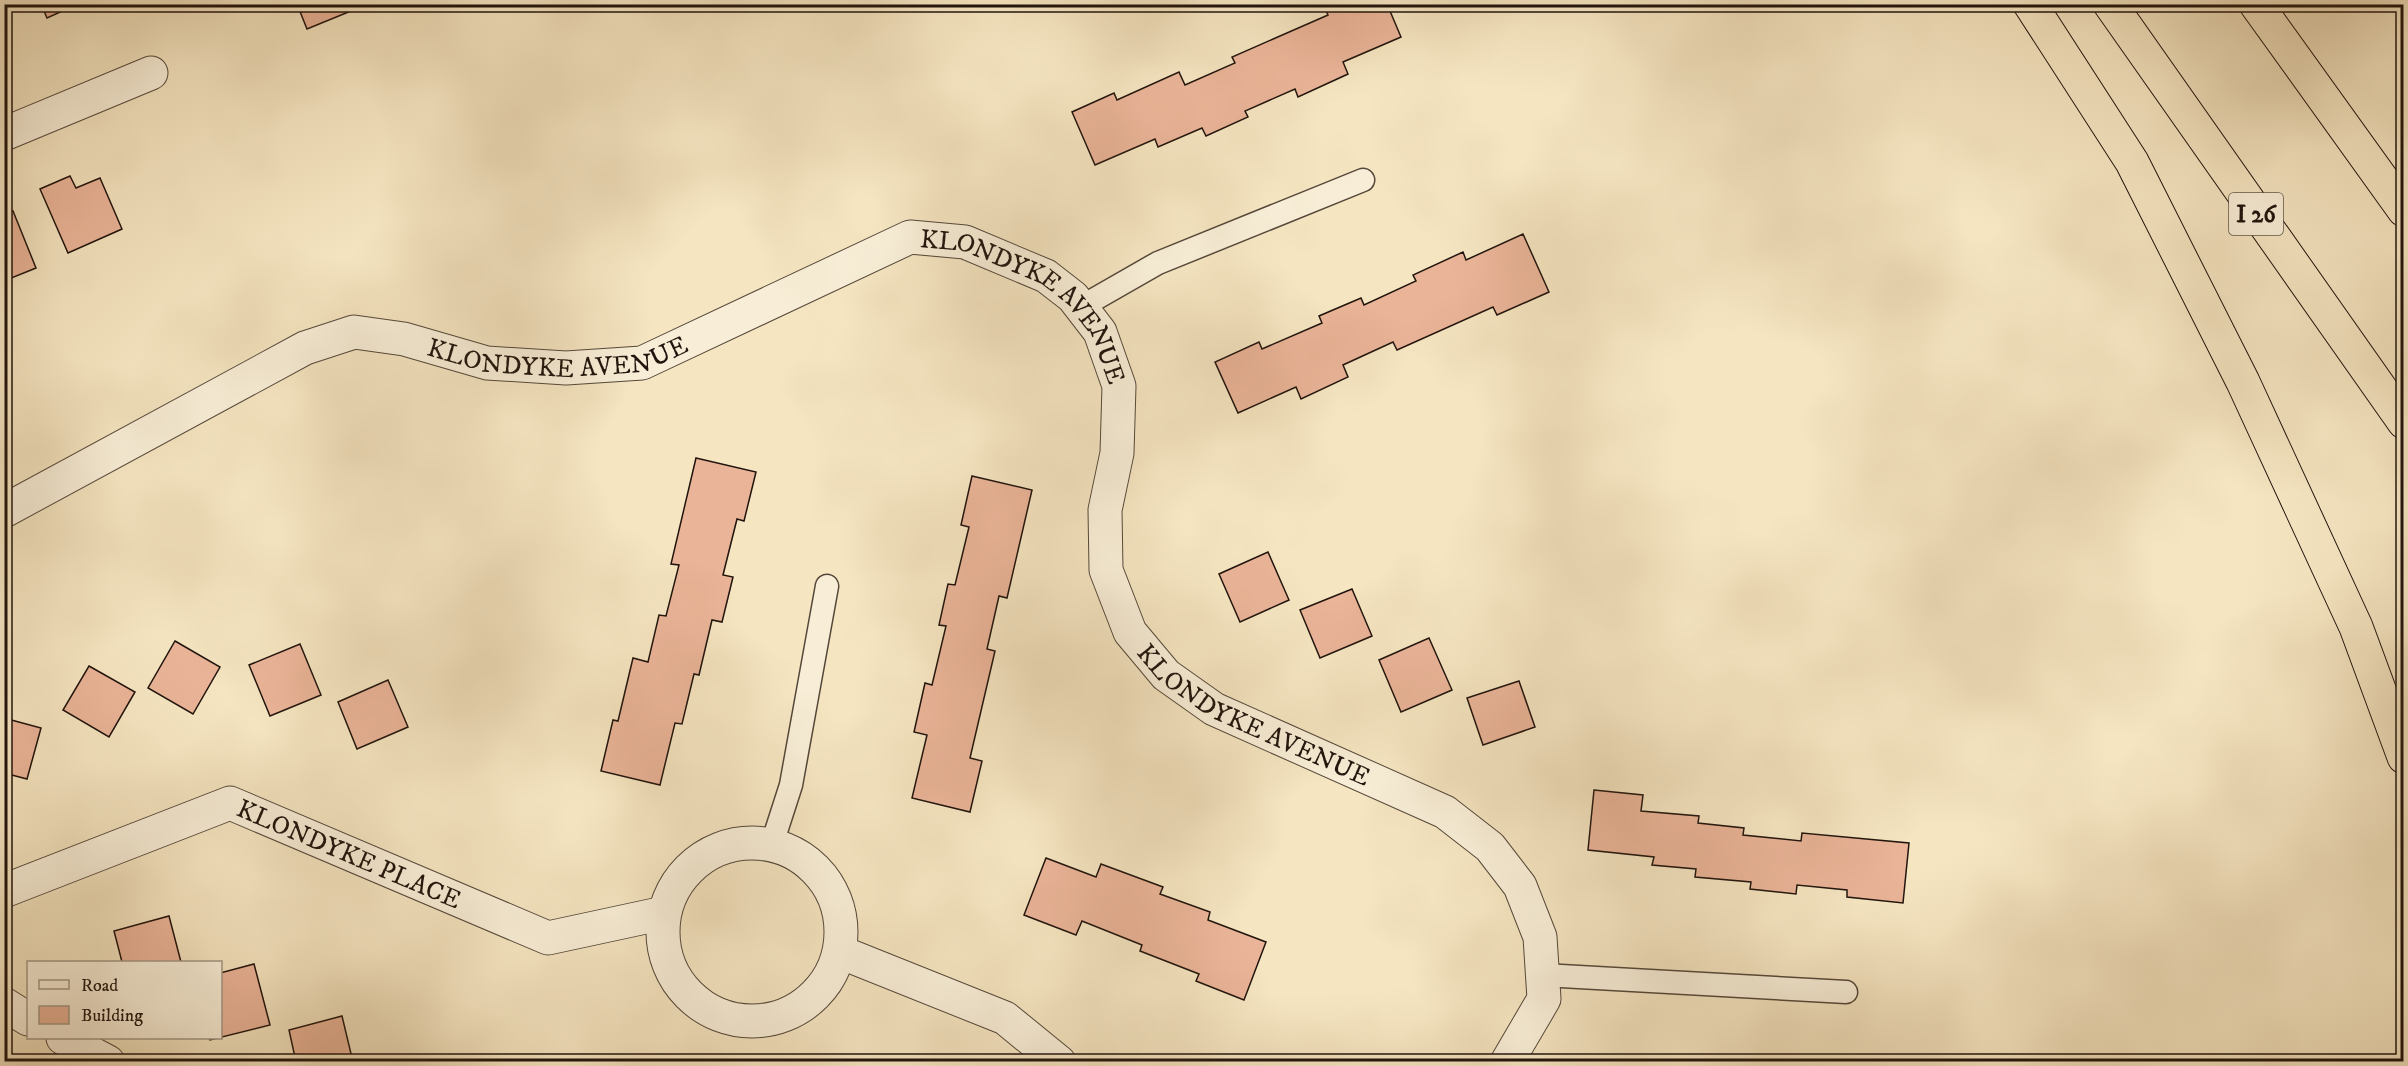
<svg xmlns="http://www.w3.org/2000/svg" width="2408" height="1066" font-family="'IM FELL DW Pica',serif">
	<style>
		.building { fill: #eab498; stroke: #20140d; stroke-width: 1.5 }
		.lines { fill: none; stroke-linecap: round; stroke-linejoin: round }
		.lane-casing { stroke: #55483a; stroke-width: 25 }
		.street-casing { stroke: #55483a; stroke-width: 35 }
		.highway-casing { stroke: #20140d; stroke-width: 35 }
		.lane { stroke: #f8eed7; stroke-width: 22 }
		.street { stroke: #f8eed7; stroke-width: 33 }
		.highway { stroke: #f5e5c1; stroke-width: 33 }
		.labels { text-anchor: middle; stroke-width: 4.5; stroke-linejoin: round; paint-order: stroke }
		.shield { fill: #f8eed7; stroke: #61554a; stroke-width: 1.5 }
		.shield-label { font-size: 24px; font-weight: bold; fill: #20140d }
		.street-label { font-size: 26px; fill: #20140d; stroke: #f8eed7 }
	</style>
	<rect width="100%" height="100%" fill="#f5e5c1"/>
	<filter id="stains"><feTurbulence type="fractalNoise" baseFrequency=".00333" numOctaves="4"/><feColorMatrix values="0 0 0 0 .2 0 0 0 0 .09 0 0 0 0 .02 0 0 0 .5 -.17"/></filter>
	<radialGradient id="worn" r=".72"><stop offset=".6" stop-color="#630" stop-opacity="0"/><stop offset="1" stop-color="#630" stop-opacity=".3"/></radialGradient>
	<g class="building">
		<path d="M41,4H78L47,18Z"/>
		<path d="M297,4H368L307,29Z"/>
		<path d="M1323,4H1387L1401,37L1343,62L1348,74L1298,97L1295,89L1245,111L1248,117L1206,136L1202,128L1158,147L1155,139L1095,165L1072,112L1114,93L1117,100L1179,72L1185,85L1235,63L1232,57L1328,15Z"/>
		<path d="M70,176L76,188L100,178L122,229L68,253L40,189Z"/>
		<path d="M13,211L36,268L4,281V214Z"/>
		<path d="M1523,234L1549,292L1497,315L1493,307L1397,350L1393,342L1343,365L1348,377L1301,399L1296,387L1238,413L1215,362L1259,342L1262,349L1322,323L1319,316L1361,298L1364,305L1416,281L1413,275L1463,252L1466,260Z"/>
		<path d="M696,458L756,472L744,521L737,519L723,575L733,577L722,622L712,620L699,675L694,674L682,724L675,723L660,785L601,771L613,720L618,721L633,658L648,662L659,615L666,616L679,565L671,564Z"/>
		<path d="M972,476L1032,490L1007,598L999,596L987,649L995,651L970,758L982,761L970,812L912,798L927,735L914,732L925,683L932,685L946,626L939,625L948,584L955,585L969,527L961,525Z"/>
		<path d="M1268,552L1289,600L1240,622L1219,574Z"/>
		<path d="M1352,589L1372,636L1320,658L1300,610Z"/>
		<path d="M1429,638L1452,690L1401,712L1379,660Z"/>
		<path d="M175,641L220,667L193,714L148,688Z"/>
		<path d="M300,644L321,695L270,716L249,665Z"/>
		<path d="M89,666L135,692L109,737L63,710Z"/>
		<path d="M388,680L408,727L357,749L338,702Z"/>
		<path d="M1519,681L1535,727L1483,745L1467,698Z"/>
		<path d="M4,718L41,728L27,779L4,773Z"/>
		<path d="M1594,790L1643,795L1641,811L1699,816L1698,823L1744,828L1743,835L1801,841L1802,833L1909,843L1903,903L1847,897V890L1797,885L1796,894L1750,889L1751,882L1695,877L1696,869L1652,865L1654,857L1588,850Z"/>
		<path d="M1046,858L1096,877L1101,864L1163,887L1160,894L1210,912L1208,920L1266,942L1244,1000L1196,981L1199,974L1140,951L1142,945L1082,921L1076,935L1024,915Z"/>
		<path d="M169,916L181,962H122L114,931Z"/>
		<path d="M254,964L270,1025L210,1040L209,1038H220V973Z"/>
		<path d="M342,1016L353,1062H296L289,1030Z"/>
	</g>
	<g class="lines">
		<defs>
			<g id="lane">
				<path d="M1081,307L1158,263L1363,180"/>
				<path d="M772,844L791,785L827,586"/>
				<path d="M1543,975L1846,992"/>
			</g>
			<g id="street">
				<path d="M4,134L151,73"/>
				<path id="s1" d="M4,511L305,348L354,332L404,339L487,363L566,368L642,363L910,237L965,242L1046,276L1073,297L1100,332L1119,386L1117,453L1105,510L1106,570L1130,632L1166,675L1214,709L1445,812L1490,847L1520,886L1540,937L1544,999L1507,1062"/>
				<circle cx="752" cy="932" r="89"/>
				<path id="s2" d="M4,891L230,803L548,938L664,913"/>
				<path d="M840,952L1005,1018L1059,1062"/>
				<path d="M4,1004L28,1019"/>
				<path d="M63,1038L108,1062"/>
			</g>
			<g id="highway">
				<path d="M2030,4L2132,162L2243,382L2356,627L2404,757"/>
				<path d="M2110,4L2404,422"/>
				<path d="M2256,4L2404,210"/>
			</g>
		</defs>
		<use href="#lane" class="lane-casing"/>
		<use href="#street" class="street-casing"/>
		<use href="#highway" class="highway-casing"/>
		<use href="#lane" class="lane"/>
		<use href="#street" class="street"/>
		<use href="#highway" class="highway"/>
	</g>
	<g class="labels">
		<rect class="shield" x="2229" y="193" width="54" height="42" rx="4.5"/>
		<g class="shield-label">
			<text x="2256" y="222">I 26</text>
		</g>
		<g class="street-label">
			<text dy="9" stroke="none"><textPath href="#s1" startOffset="1125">KLONDYKE AVENUE</textPath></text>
			<text dy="9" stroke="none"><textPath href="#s1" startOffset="602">KLONDYKE AVENUE</textPath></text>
			<text dy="9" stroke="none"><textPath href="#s1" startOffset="1665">KLONDYKE AVENUE</textPath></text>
			<text dy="9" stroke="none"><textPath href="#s2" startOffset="372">KLONDYKE PLACE</textPath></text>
		</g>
	</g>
	<rect width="2408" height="1066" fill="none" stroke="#f5e5c1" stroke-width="24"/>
	<rect x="6" y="6" width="2396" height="1054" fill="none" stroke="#20140d" stroke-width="3"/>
	<rect x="12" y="12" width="2384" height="1042" fill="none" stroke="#20140d" stroke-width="1.5"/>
	<rect x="27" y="961" width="195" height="78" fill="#f8eed7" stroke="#a29786" stroke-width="1.5"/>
	<rect x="39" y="980" width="30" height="9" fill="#f8eed7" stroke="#a29786" stroke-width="1.5"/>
	<text x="81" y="991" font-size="18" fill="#20140d">Road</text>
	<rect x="39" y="1006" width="30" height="18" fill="#eab498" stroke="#a29786" stroke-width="1.5"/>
	<text x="81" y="1021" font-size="18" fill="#20140d">Building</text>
	<rect width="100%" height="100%" filter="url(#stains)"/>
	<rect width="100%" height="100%" fill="url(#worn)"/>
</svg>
